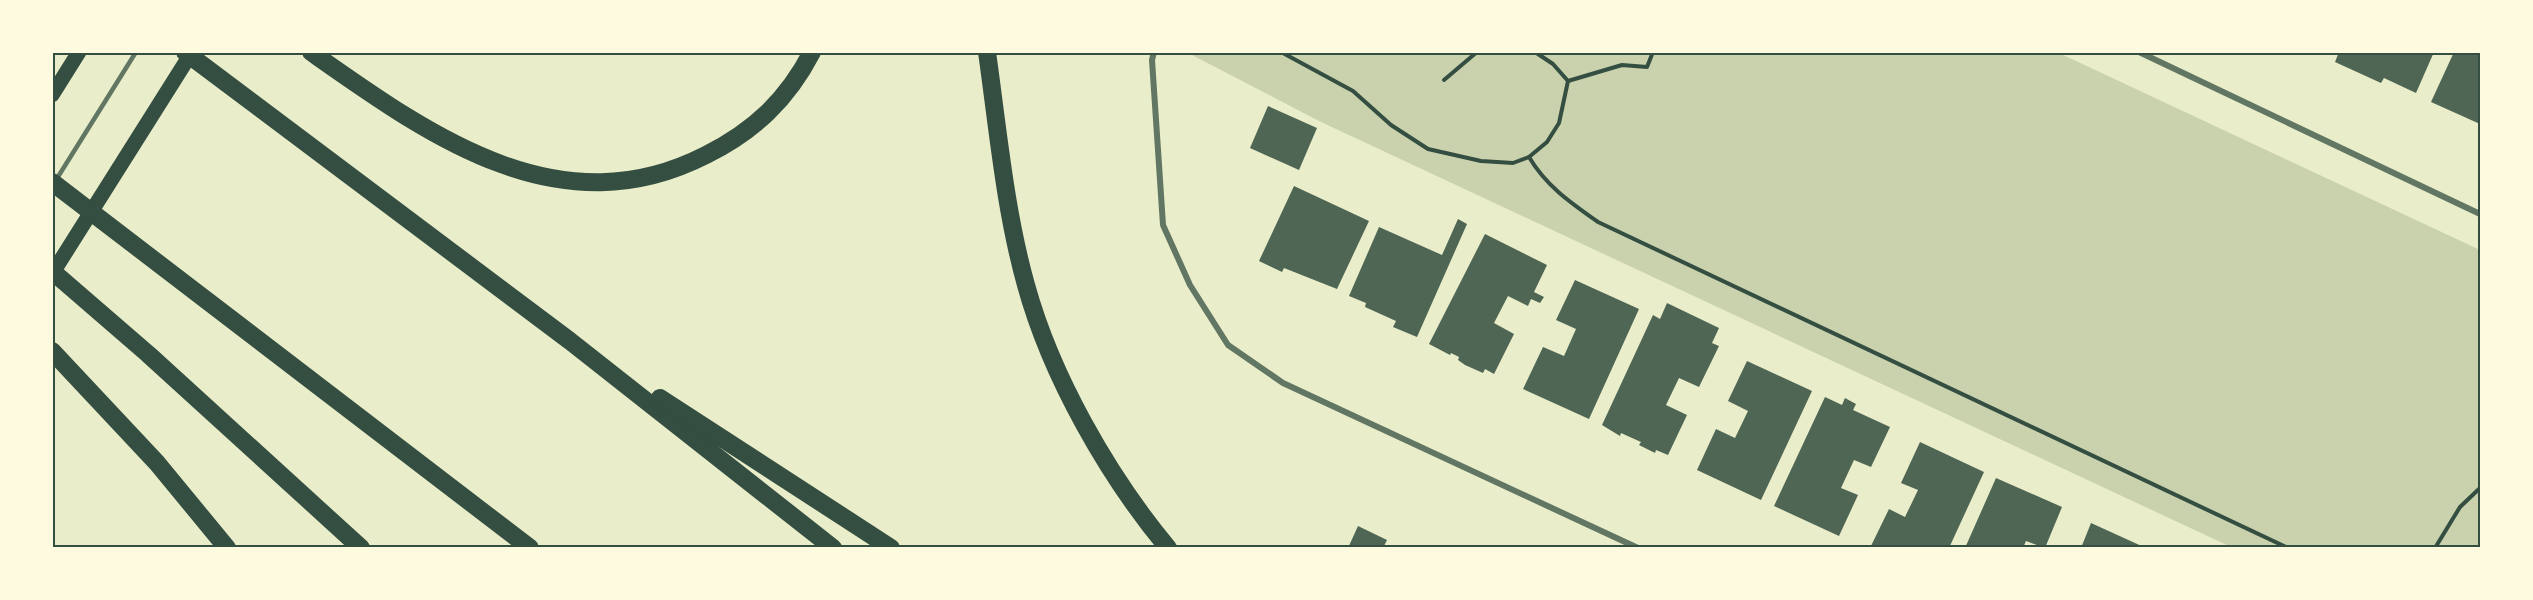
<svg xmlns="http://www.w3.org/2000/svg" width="2533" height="600" font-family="Mulish,sans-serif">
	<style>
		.green { fill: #cad2ad }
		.building { fill: #4f6655 }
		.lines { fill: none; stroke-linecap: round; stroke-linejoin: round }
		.path { stroke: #344e41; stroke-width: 4 }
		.service { stroke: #617663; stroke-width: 4.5 }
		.minor { stroke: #617663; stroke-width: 6 }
		.primary { stroke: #344e41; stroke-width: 15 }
		.motorway { stroke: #344e41; stroke-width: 18 }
		.neatline { fill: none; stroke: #344e41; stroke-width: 2 }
	</style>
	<rect width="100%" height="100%" fill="#e9edc9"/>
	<path class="green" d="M1190,52L2059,53L2480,250V547H2231L1319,121L1190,54Z"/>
	<g class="building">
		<path d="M2339,52H2434L2416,93L2384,78L2381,83L2335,62Z"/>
		<path d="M2454,52H2480V124L2431,102Z"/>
		<path d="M1268,106L1317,128L1299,170L1250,148Z"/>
		<path d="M1294,186L1369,221L1337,289L1284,268L1282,272L1259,261Z"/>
		<path d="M1458,219L1467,224L1417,337L1393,327L1396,321L1365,307L1366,303L1349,296L1379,227L1442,255Z"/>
		<path d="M1485,234L1547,265L1534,292L1544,297L1540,303L1531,299L1528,306L1508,296L1494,323L1514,334L1494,374L1485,369L1483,373L1465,365L1458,360L1459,357L1451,353L1450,355L1429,344Z"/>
		<path d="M1575,280L1639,309L1589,419L1523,389L1543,347L1564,356L1576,329L1556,320Z"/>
		<path d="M1667,303L1719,328L1712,343L1719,346L1699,387L1679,378L1666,405L1687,415L1668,455L1656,450L1655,453L1639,445L1641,442L1621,433L1620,436L1602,425L1653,315L1660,319Z"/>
		<path d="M1747,361L1812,391L1761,500L1697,470L1716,429L1735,438L1748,411L1728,401Z"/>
		<path d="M1825,397L1842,405L1845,398L1856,404L1853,410L1890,427L1871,467L1854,460L1841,488L1858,495L1839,536L1774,506Z"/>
		<path d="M1920,442L1984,472L1949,548H1870L1889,509L1905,517L1918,490L1901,483Z"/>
		<path d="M1996,478L2062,507L2045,548L2026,541L2023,548H1965Z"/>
		<path d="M2091,523L2146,548H2081Z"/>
		<path d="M1358,526L1387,540L1383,548H1348Z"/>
	</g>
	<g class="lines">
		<g class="path">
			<path d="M1281,52L1353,91L1391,125L1428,149L1481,161L1513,163L1529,157L1547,142L1559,123L1568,81L1553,64L1535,52"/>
			<path d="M1444,80L1477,52"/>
			<path d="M1568,81L1622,65L1647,67L1653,52"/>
			<path d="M1529,157C1546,186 1571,203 1598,222L2288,548"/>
			<path d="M2435,548L2460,507L2480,488"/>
		</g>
		<path class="service" d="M56,180L136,52"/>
		<g class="minor">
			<path d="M1154,52L1152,60L1163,225L1190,285L1228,345L1283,383L1638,548"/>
			<path d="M2139,52L2480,214"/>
		</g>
		<g class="primary">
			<path d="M52,95L79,52"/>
			<path d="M52,274L192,52"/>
		</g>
		<g class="motorway">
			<path d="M185,52L570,341L833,548"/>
			<path d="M311,52C429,135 559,230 706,155C754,131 787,100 812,52"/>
			<path d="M987,52C998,130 1005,210 1026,285C1051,376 1108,476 1168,548"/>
			<path d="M52,182L530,548"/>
			<path d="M52,271L148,354L361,548"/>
			<path d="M52,351L157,463L227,548"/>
			<path d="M660,398L891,548"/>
		</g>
	</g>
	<rect width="2533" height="600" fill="none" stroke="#fefae0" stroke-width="108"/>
	<rect x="54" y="54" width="2425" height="492" class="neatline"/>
</svg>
